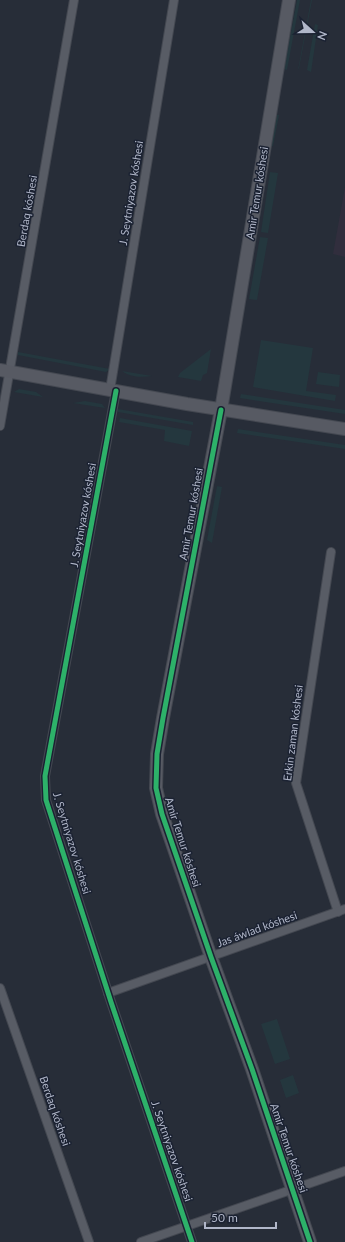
<svg xmlns="http://www.w3.org/2000/svg" width="345" height="1242" font-family="Lato,sans-serif">
	<style>
		.medical { fill: #312e3d }
		.green { fill: #24373e }
		.lines { fill: none; stroke-linecap: round; stroke-linejoin: round }
		.street-casing { stroke: #444851; stroke-width: 10 }
		.secondary-casing { stroke: #444851; stroke-width: 14 }
		.street { stroke: #585c65; stroke-width: 8 }
		.secondary { stroke: #575a63; stroke-width: 12 }
		.cycleway-casing { stroke: #1b2232; stroke-width: 8 }
		.cycleway { stroke: #2db169; stroke-width: 5 }
		.labels { text-anchor: middle; stroke-width: 3; stroke-linejoin: round; paint-order: stroke }
		.street-label { font-size: 11px; fill: #b1b7c9; stroke: #1b2232 }
	</style>
	<rect width="100%" height="100%" fill="#272d38"/>
	<path class="medical" d="M345,187V257L333,254Z"/>
	<g class="green">
		<path d="M297,0H300L287,70L284,69Z"/>
		<path d="M311,0H312L299,68L298,70Z"/>
		<path d="M315,24L318,25L311,72L307,70Z"/>
		<path d="M277,115H279L273,146H271Z"/>
		<path d="M270,172L278,173L268,233L261,232Z"/>
		<path d="M260,237L268,238L257,300L249,299Z"/>
		<path d="M261,340L313,348L306,391L336,395L335,401L253,387Z"/>
		<path d="M211,349L207,373L203,375L201,381L178,377L180,373Z"/>
		<path d="M18,352L110,369L106,372L18,355Z"/>
		<path d="M122,371L152,376C142,377 131,378 122,371Z"/>
		<path d="M318,372L340,375L339,387L316,384Z"/>
		<path d="M19,389L36,392L43,397L14,392Z"/>
		<path d="M241,394L345,410V414L240,398Z"/>
		<path d="M85,401L102,404L105,408L73,403Z"/>
		<path d="M118,409L193,422V425L118,412Z"/>
		<path d="M120,418L192,431L189,446L164,441L165,430L119,422Z"/>
		<path d="M238,429L345,445V449L237,433Z"/>
		<path d="M217,486L222,487L212,543L207,540Z"/>
		<path d="M277,1019L290,1059L275,1064L261,1024Z"/>
		<path d="M293,1075L299,1093L286,1098L280,1080Z"/>
	</g>
	<g class="lines">
		<defs>
			<g id="street">
				<path d="M110,390L174,0"/>
				<path d="M116,391L45,776L46,800L111,1002L192,1242"/>
				<path d="M0,426L74,0"/>
				<path d="M331,552L296,783L338,912"/>
				<path d="M0,988L89,1242"/>
				<path d="M108,993L345,909"/>
				<path d="M141,1242L345,1171"/>
			</g>
			<g id="secondary">
				<path d="M289,0L221,410L163,718L157,754L156,788L162,814L211,957L252,1069L310,1242"/>
				<path d="M0,370L187,404L345,429"/>
			</g>
		</defs>
		<use href="#street" class="street-casing"/>
		<use href="#secondary" class="secondary-casing"/>
		<use href="#street" class="street"/>
		<use href="#secondary" class="secondary"/>
		<defs>
			<g id="cycleway">
				<path d="M116,391L45,776L46,800L111,1002L192,1242"/>
				<path d="M221,410L163,718L157,754L156,788L162,814L211,957L252,1069L310,1242"/>
			</g>
		</defs>
		<use href="#cycleway" class="cycleway-casing"/>
		<use href="#cycleway" class="cycleway"/>
	</g>
	<g class="labels">
		<g class="street-label">
			<text transform="translate(131 193) rotate(-81)" y="4">J. Seytniyazov kóshesi</text>
			<text transform="translate(257 193) rotate(-81)" y="4">Amir Temur kóshesi</text>
			<text transform="translate(27 211) rotate(-80)" y="4">Berdaq kóshesi</text>
			<text transform="translate(191 514) rotate(-80)" y="4">Amir Temur kóshesi</text>
			<text transform="translate(83 515) rotate(-80)" y="4">J. Seytniyazov kóshesi</text>
			<text transform="translate(293 733) rotate(-83)" y="4">Erkin zaman kóshesi</text>
			<text transform="translate(183 842) rotate(72)" y="4">Amir Temur kóshesi</text>
			<text transform="translate(72 843) rotate(73)" y="4">J. Seytniyazov kóshesi</text>
			<text transform="translate(257 929) rotate(-20)" y="4">Jas áwlad kóshesi</text>
			<text transform="translate(55 1111) rotate(71)" y="4">Berdaq kóshesi</text>
			<text transform="translate(289 1148) rotate(71)" y="4">Amir Temur kóshesi</text>
			<text transform="translate(172 1151) rotate(71)" y="4">J. Seytniyazov kóshesi</text>
		</g>
	</g>
	<g transform="translate(313 32) rotate(111)" stroke="#1b2232" stroke-width="3" paint-order="stroke">
	<path d="M0-3L7 15L0 10L-7 15Z" fill="#b1b7c9"/>
	<text y="-6" font-size="11" font-weight="bold" text-anchor="middle" fill="#b1b7c9">N</text>
	</g>
	<path d="M205 1222v6h71v-6" fill="none" stroke="#b1b7c9" stroke-width="2"/>
	<text x="211" y="1222" font-size="12" fill="#b1b7c9" stroke="#1b2232" stroke-width="3" paint-order="stroke">50 m</text>
</svg>
